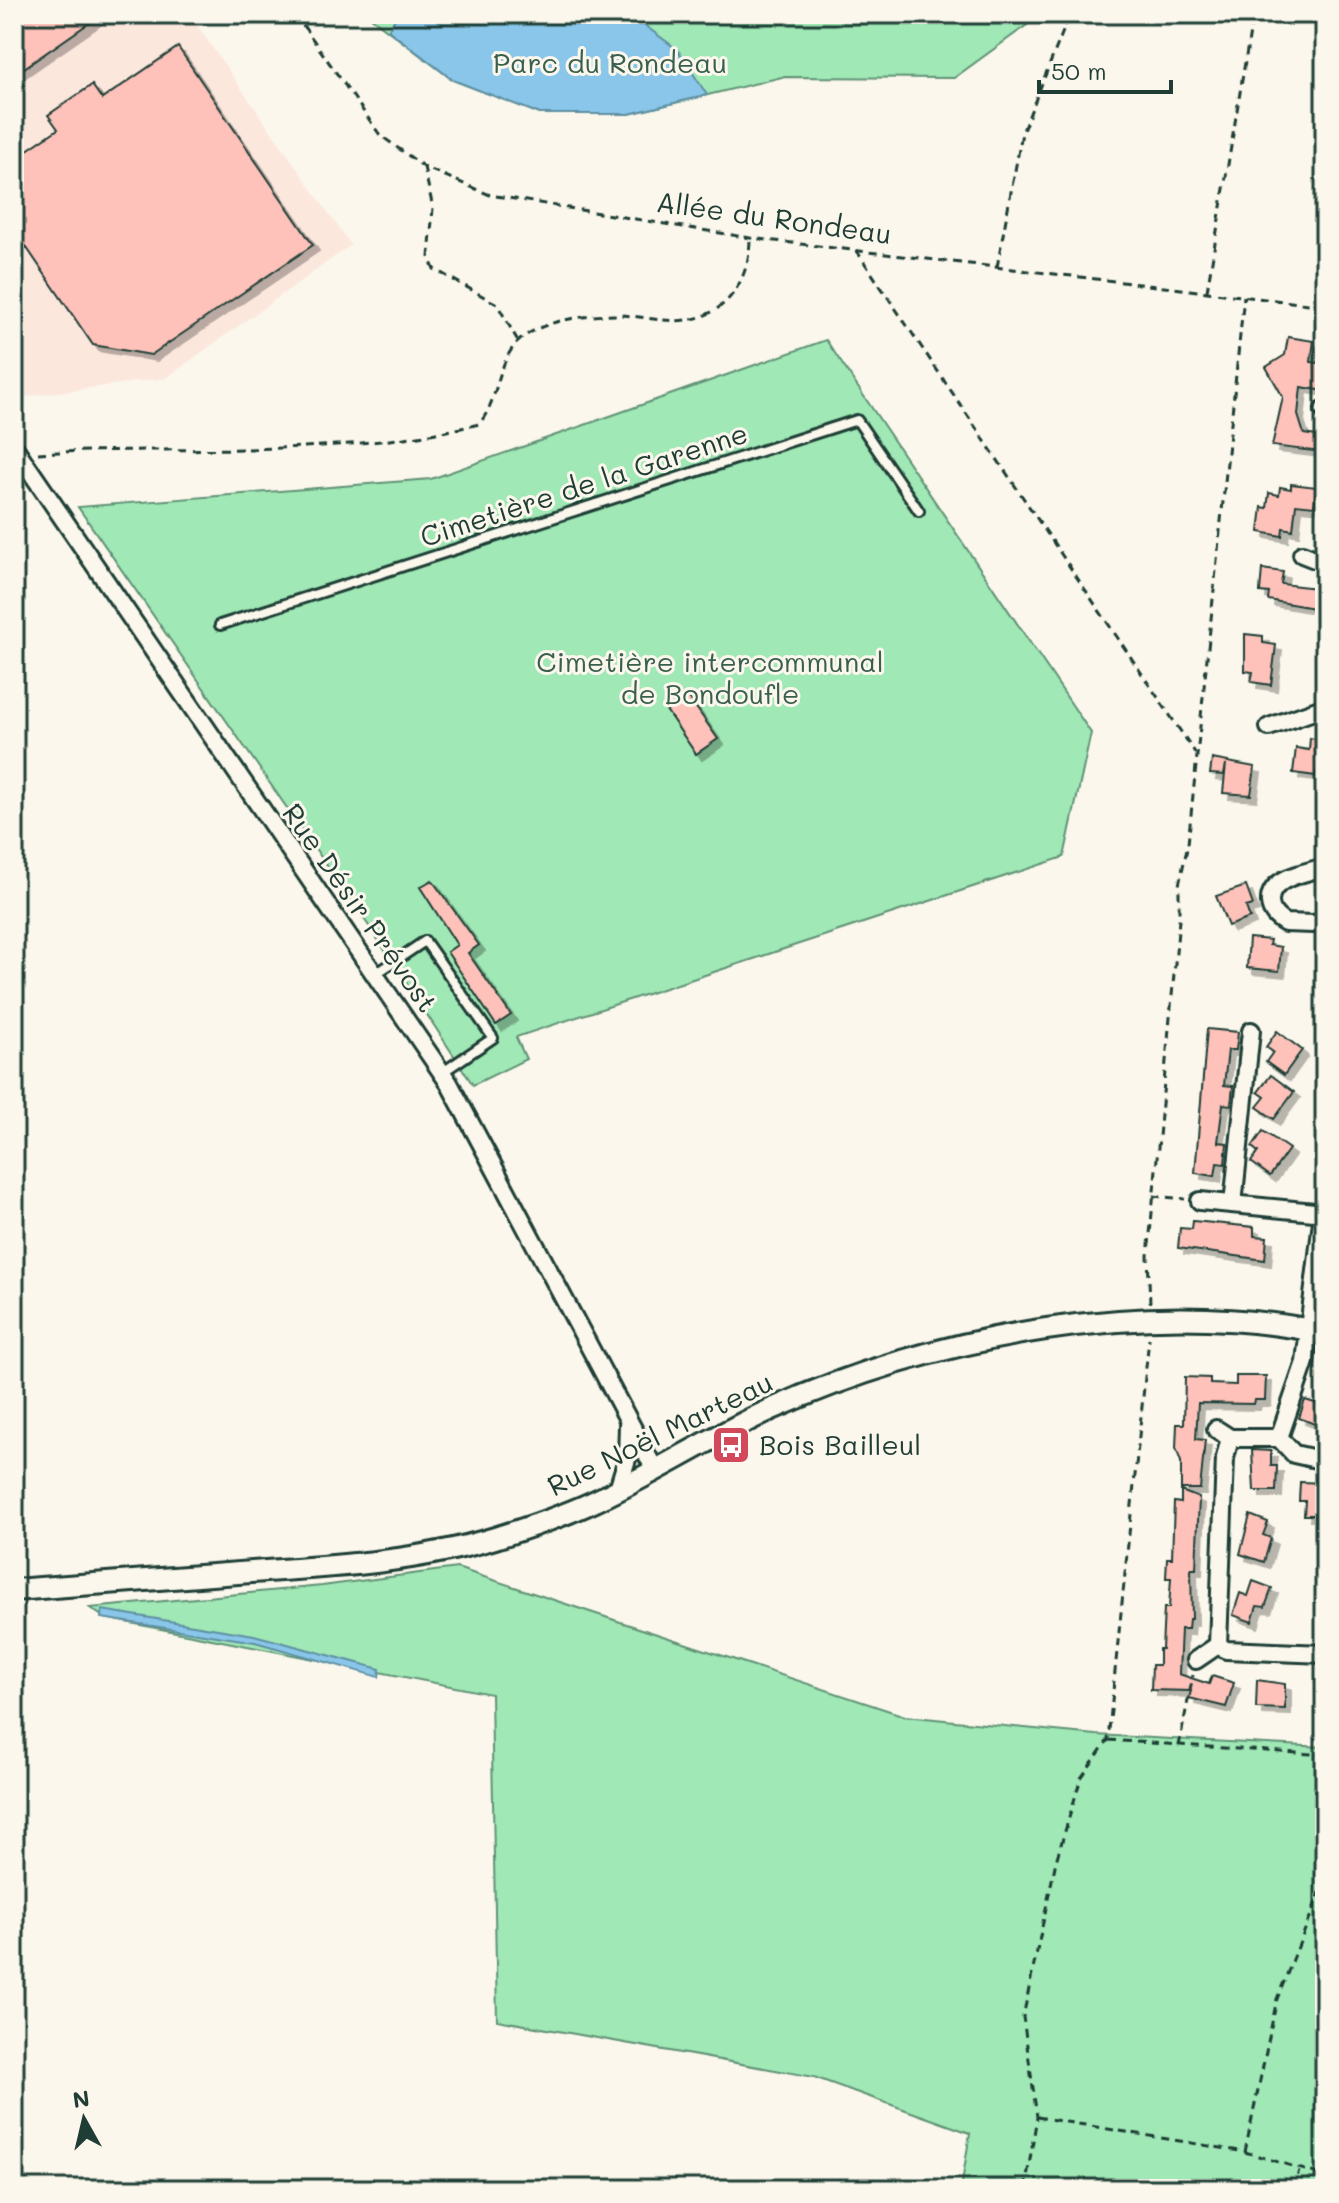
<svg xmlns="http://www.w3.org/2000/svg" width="1339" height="2203" font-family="Mali,sans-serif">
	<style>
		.built { fill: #fce7dd }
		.green { fill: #a0e8b6; stroke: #609275; stroke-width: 2 }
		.water { fill: #89c6e9; stroke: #5f8fa1; stroke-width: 2 }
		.building { fill: #fec2ba; stroke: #1f3d34; stroke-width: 2; filter: url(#shadow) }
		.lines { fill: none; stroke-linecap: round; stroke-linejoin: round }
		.service-casing { stroke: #1f3d34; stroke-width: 14 }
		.minor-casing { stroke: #1f3d34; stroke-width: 22 }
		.tertiary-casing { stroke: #1f3d34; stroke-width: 26 }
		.path { stroke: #1f3d34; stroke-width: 3; stroke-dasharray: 8 6; stroke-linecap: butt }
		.service { stroke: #fbf7ec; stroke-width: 8 }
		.minor { stroke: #fbf7ec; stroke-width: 16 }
		.tertiary { stroke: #fbf7ec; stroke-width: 20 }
		.labels { text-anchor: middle; stroke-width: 6; stroke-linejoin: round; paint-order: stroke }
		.park-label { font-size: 28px; fill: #395f4e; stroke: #fbf7ec }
		.street-label { font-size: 28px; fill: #1f3d34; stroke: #fbf7ec }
		.poi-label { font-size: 28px; fill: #1f3d34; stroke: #fbf7ec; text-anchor: start }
	</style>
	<defs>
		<filter id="shadow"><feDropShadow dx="6" dy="6" stdDeviation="0" flood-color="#0004"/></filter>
	</defs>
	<rect width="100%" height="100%" fill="#fbf7ec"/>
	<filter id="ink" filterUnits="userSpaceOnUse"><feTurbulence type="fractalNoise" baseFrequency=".0125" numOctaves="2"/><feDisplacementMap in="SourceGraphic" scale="16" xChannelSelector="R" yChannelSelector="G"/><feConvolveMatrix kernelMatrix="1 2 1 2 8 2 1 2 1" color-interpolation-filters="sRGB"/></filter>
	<g filter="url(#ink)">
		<path class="built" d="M14,14H189L351,245L166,378L14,398Z"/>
		<g class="green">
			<path d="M366,14H1042L954,78L782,77L629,114H540L453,80Z"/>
			<path d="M826,340L1091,733L1064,857L516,1037L526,1059L473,1085L371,929L78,507L431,479Z"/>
			<path d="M457,1568L905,1716L1096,1735L1325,1747V2189H961L970,2133L814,2077L497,2020L491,1694L105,1618L90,1608L322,1586Z"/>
		</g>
		<g class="water">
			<path d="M398,14H629L678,50L707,95L629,114H540L453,80L388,30Z"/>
			<path d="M102,1610L254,1635L380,1669L379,1677L255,1642L101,1618Z"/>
		</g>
		<g class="building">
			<path d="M14,14H102L14,75Z"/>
			<path d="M178,47L313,245L151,355L93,345L14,229V159L58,129L48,115L92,85L102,99Z"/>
			<path d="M1288,337L1314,341L1311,362L1325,364V391L1301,387L1298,415L1304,434L1323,437L1321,452L1272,446L1283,397L1266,367L1285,355Z"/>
			<path d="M1291,484L1317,487L1314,506L1296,504L1293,530L1283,528L1282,536L1259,532L1262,507L1267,508L1269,493L1279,495L1280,487L1291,489Z"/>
			<path d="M1262,569L1283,572L1281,584L1325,589V610L1268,600L1269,593L1260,592Z"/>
			<path d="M1245,634L1263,636V643L1276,645L1271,685L1251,682L1253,672L1245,671Z"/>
			<path d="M688,696L718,739L696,754L666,710Z"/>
			<path d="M1310,738L1325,741V773L1316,772V776L1293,773L1296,748L1309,750Z"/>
			<path d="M1212,759L1255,767L1251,795L1223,793L1226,764L1224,775L1210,774Z"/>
			<path d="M432,880L479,945L468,953L511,1015L496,1025L447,952L457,945L420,887Z"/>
			<path d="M1246,886L1253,905L1246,907L1250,918L1228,926L1216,896Z"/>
			<path d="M1249,938L1270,940L1269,945L1281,947L1279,971L1247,968Z"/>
			<path d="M1207,1029L1238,1032L1236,1050H1228L1224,1085L1233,1086L1231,1105L1223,1104L1218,1142L1227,1143L1225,1164L1217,1163L1215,1176L1195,1173Z"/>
			<path d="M1277,1031L1302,1050L1284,1075L1266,1062L1273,1052L1266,1047Z"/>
			<path d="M1271,1075L1294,1092L1274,1119L1257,1107L1265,1097L1258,1092Z"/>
			<path d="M1263,1131L1289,1149L1270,1176L1251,1162L1258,1152L1252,1147Z"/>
			<path d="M1193,1221L1254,1227V1236L1267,1237L1265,1260L1178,1248L1180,1228L1192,1229Z"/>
			<path d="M1236,1376H1266L1265,1400H1255L1254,1404L1198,1403L1196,1439L1205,1440L1200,1489H1181V1462L1176,1448L1177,1424H1184L1185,1377L1210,1378V1384L1236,1385Z"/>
			<path d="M1305,1400L1325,1406V1428L1299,1418Z"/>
			<path d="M1252,1450L1271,1451V1466H1277L1276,1491H1254Z"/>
			<path d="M1300,1482L1325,1483L1322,1515H1304L1305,1501H1299Z"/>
			<path d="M1181,1491L1199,1498L1196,1569H1191L1192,1619H1189L1188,1629H1181L1179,1674L1209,1684L1212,1676L1234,1683L1226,1707L1189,1698L1191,1691L1151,1690L1152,1665H1159V1649H1162L1164,1608H1169L1171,1578H1166L1167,1558H1172L1174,1502L1181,1503Z"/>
			<path d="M1250,1515L1268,1522L1263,1535L1271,1538L1264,1562L1240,1554Z"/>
			<path d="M1253,1581L1272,1588L1265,1607L1257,1606L1252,1622L1233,1615L1240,1593L1248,1596Z"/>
			<path d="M1257,1680L1285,1684V1709L1256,1708Z"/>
		</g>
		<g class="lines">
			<defs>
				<g id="service">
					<path d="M220,625L857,420L919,511"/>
					<path d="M374,975L425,941L493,1038L443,1072"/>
				</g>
				<g id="minor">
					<path d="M1324,410H1325"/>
					<path d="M14,447L449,1083L655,1470"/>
					<path d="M1302,554L1325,563"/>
					<path d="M1269,727L1325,707"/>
					<path d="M1325,867C1306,873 1268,877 1270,903C1271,913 1277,918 1285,923L1314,924L1325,920"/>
					<path d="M1200,1201L1325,1213"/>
					<path d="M1233,1204L1251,1031"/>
					<path d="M1216,1429L1230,1438"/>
					<path d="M1279,1438L1305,1362L1323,1213"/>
					<path d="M618,1489L627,1459L628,1425"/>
					<path d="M1218,1645L1225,1458L1230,1438H1279L1294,1454L1325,1461"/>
					<path d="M1218,1645L1226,1650L1325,1654"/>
					<path d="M1196,1660L1218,1645"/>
				</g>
				<path id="tertiary" d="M14,1590C98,1584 182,1578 266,1571C343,1566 420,1561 495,1538C527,1528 560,1517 591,1503C653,1475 710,1437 772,1409C935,1336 1149,1295 1325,1333"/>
			</defs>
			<use href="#service" class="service-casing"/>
			<use href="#minor" class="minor-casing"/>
			<use href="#tertiary" class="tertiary-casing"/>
			<g class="path">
				<path d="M295,14L380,135L424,167L490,195L750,238L1325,306"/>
				<path d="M424,167L433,208L429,257L434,269L497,304L518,341"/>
				<path d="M856,250L1196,754"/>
				<path d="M997,267L1022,133L1070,14"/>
				<path d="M1207,291L1253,14"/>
				<path d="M38,453C185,445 334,459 479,424C499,401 496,363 518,342C541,319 588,315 617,315C639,315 663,323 685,320C728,316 750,278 750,238"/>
				<path d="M1153,1196L1185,1199"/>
				<path d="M1150,1303L1148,1256L1179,920V885L1188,844L1244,296"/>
				<path d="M1108,1740L1325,1755"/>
				<path d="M1179,1746L1193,1675"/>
				<path d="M1037,2117L1245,2152L1325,2176"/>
				<path d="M1245,2152L1277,1999L1325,1880"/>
				<path d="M1025,2189L1037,2117L1023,2017L1056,1861L1081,1778L1108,1740L1149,1338"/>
				<path d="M1293,2189L1299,2171"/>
			</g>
			<use href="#service" class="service"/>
			<use href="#minor" class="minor"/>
			<use href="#tertiary" class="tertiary"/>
		</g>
	</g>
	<defs>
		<symbol id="bus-square" viewBox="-11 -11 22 22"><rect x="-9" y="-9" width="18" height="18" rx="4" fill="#d1495b" stroke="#fbf7ec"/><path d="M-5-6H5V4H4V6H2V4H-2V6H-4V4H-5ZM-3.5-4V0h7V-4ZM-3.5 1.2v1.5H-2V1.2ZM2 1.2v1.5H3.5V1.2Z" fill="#fff"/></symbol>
	</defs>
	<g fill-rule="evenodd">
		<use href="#bus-square" x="709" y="1423" width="44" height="44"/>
	</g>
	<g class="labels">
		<g class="park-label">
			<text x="610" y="73">Parc du Rondeau</text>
			<text x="710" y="672">Cimetière intercommunal<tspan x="710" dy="32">de Bondoufle</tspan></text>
		</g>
		<g class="street-label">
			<text transform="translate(774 218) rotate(8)" y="10">Allée du Rondeau</text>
			<text transform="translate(584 485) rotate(-18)" y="10">Cimetière de la Garenne</text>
			<text transform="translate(360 908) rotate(55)" y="10">Rue Désir Prévost</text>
			<text transform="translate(660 1434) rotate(-26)" y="10">Rue Noël Marteau</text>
		</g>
		<g class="poi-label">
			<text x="759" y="1455">Bois Bailleul</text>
		</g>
	</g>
	<rect width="1339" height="2203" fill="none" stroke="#fbf7ec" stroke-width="48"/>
	<rect x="24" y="24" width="1291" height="2155" fill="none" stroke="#1f3d34" stroke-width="3" filter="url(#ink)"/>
	<g transform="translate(84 2119) rotate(352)" stroke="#fbf7ec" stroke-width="6" paint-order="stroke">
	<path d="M0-6L14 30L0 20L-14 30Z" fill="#1f3d34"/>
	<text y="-12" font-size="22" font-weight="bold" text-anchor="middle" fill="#1f3d34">N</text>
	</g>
	<path d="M1039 80v12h132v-12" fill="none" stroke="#1f3d34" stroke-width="4"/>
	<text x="1051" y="80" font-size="24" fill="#1f3d34" stroke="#fbf7ec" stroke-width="6" paint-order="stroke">50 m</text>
</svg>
